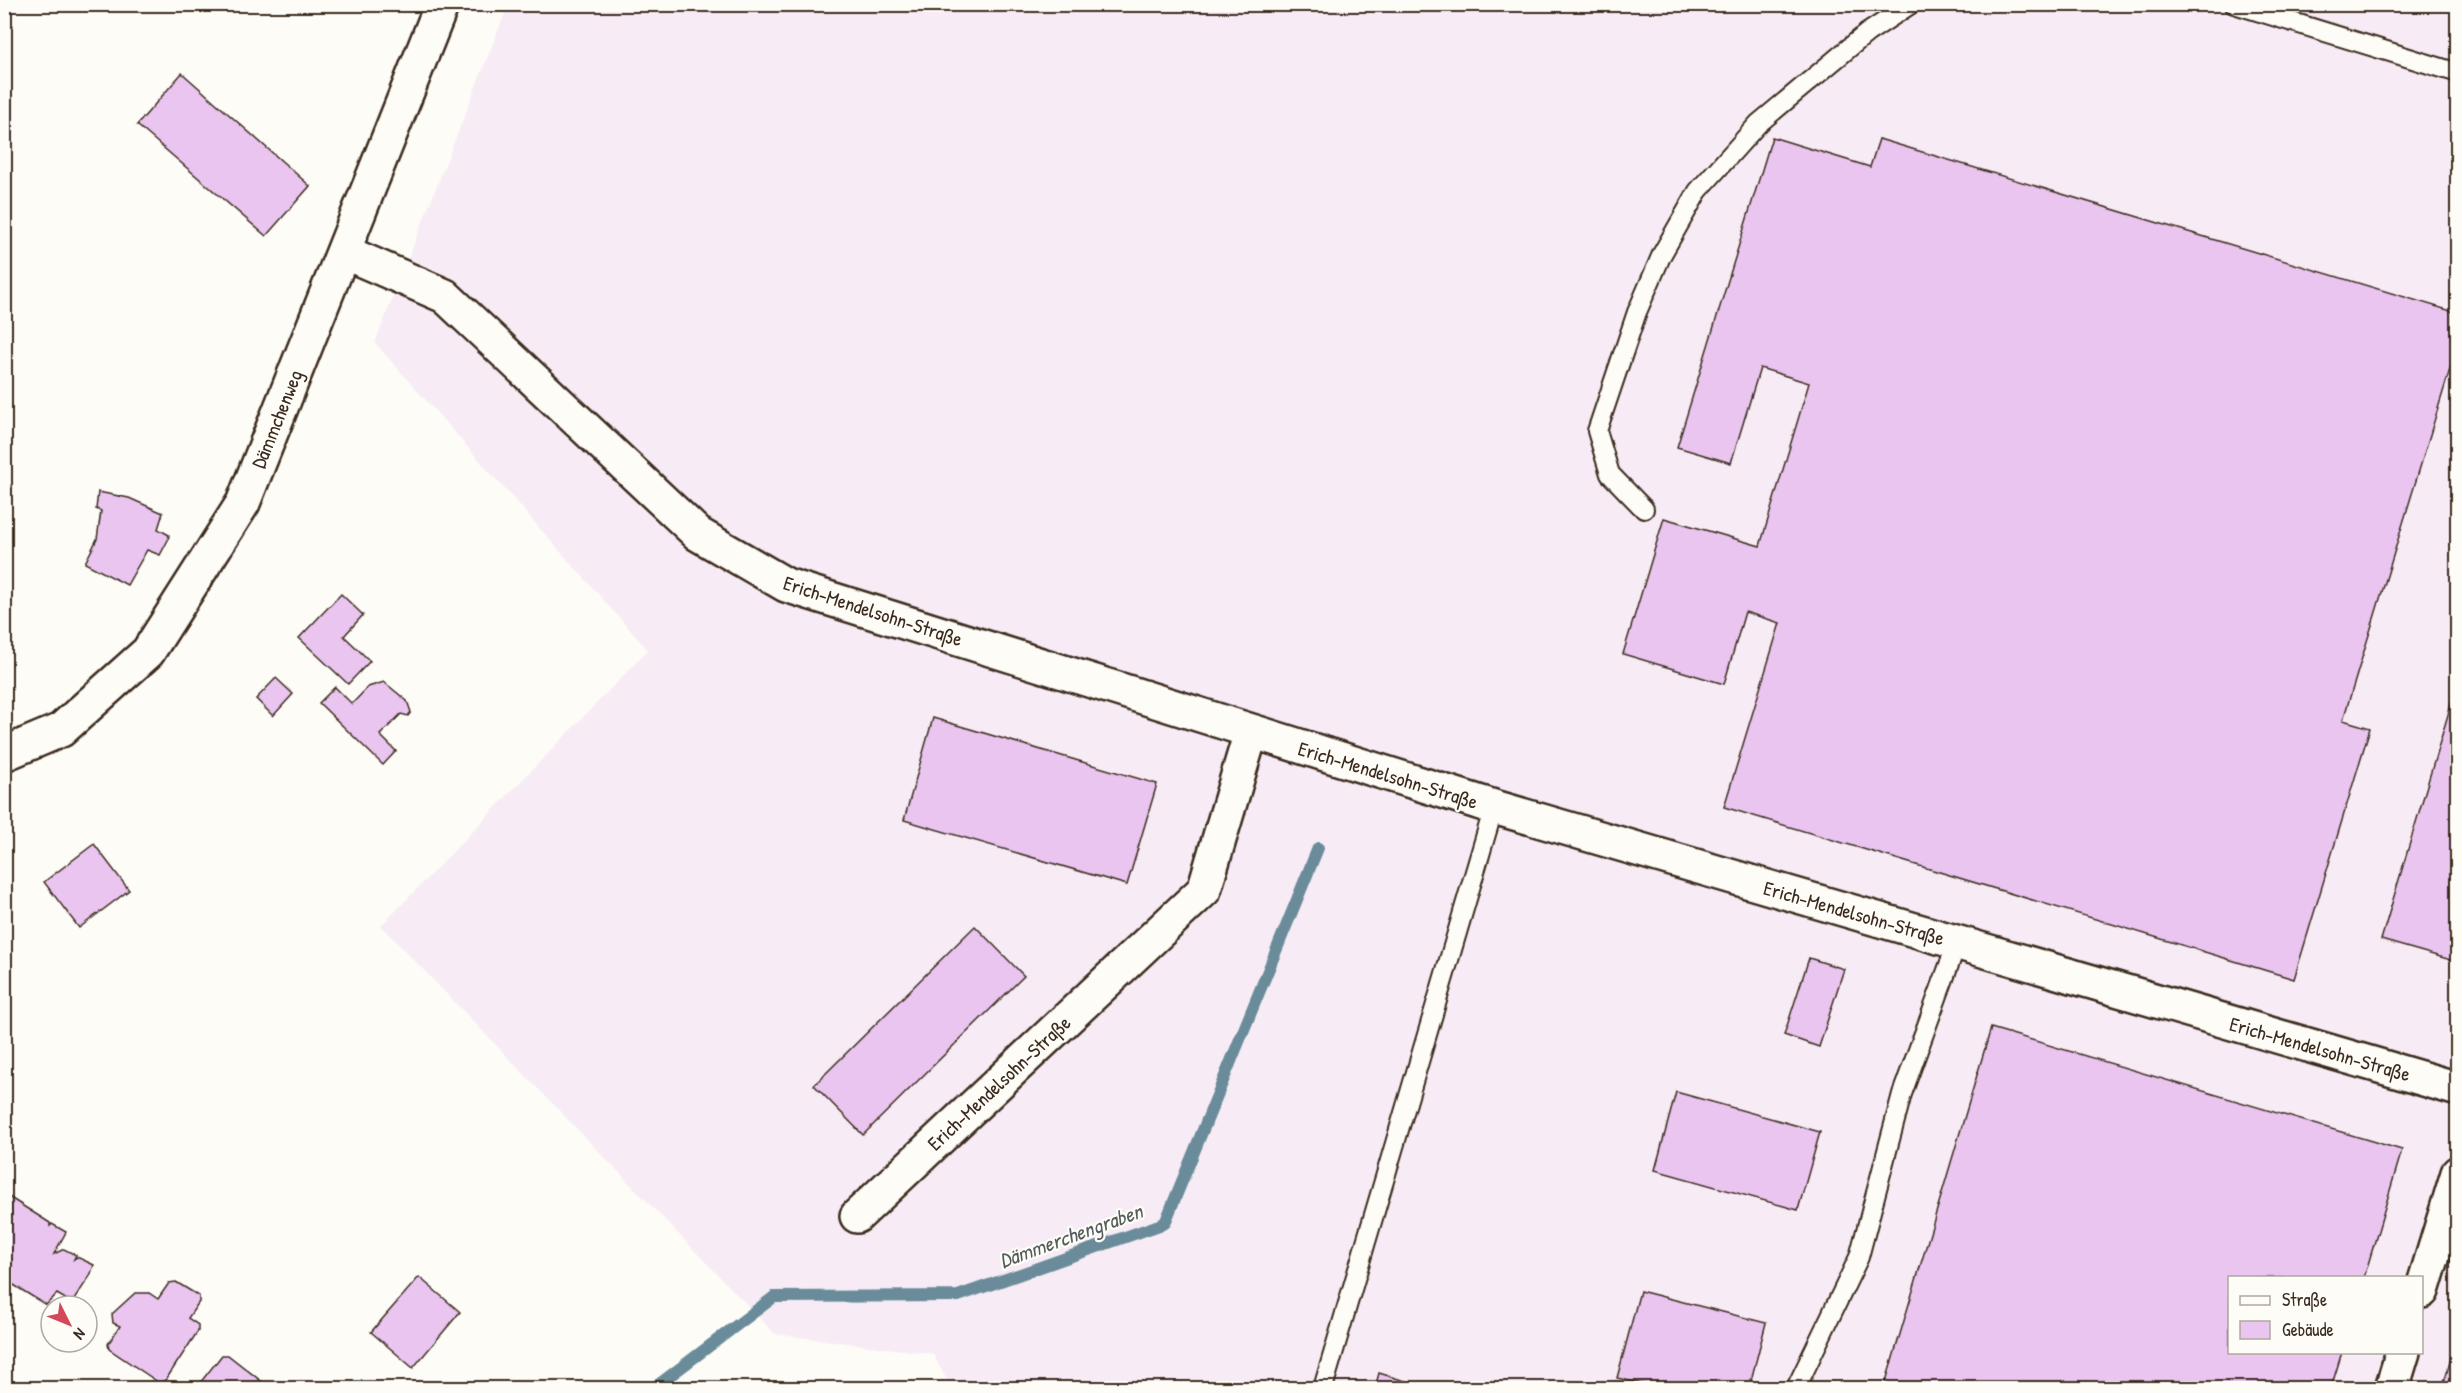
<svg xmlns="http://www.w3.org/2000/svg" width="2462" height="1393" font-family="'Patrick Hand',sans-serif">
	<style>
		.built { fill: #f7ecf5; fill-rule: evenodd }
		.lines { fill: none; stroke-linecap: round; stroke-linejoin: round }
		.stream { stroke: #6b8c9a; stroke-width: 12 }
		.building { fill: #e9c5f0; stroke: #3b2a1e; stroke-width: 1.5 }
		.service-casing { stroke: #3b2a1e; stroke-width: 22 }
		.minor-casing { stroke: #3b2a1e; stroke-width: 38 }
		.service { stroke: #fdfcf7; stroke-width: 18 }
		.minor { stroke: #fdfcf7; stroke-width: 33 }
		.labels { text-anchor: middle; stroke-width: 4.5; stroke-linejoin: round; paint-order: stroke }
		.street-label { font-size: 20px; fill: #3b2a1e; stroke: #fdfcf7 }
		.water-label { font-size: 21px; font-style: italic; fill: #535b5c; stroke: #fdfcf7 }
	</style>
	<rect width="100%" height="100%" fill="#fdfcf7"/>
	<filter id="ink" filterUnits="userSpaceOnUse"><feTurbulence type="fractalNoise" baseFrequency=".0167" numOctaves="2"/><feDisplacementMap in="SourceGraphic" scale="12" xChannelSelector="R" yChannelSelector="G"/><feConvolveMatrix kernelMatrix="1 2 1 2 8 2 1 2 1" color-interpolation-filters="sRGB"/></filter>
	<g filter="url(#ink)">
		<path class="built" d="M508,5H2457V1388H951L933,1354L775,1334L381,926L648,650L375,343ZM2230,1278H2422V1352H2230Z"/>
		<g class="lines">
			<path class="stream" d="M654,1388L774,1297L958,1296L1165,1223L1318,848"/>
		</g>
		<g class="building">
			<path d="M182,73L310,186L266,236L137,125Z"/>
			<path d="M1772,137L1870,167L1879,139L2458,313V343L2343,720L2370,728L2294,979L1724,807L1780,623L1745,612L1724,684L1623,654L1664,518L1760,546L1809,383L1760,368L1731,463L1677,447Z"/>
			<path d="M98,492L129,498L163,513L158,529L169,535L168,540L160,555L147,550L127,585L85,563L97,539L101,511L96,509Z"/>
			<path d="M341,594L363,615L344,636L370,661L348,684L299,638Z"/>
			<path d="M276,678L293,694L273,716L256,699Z"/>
			<path d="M2458,681V962L2381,940Z"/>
			<path d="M384,682L407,701L411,712L408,716L401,714L380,735L396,751L383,765L319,703L335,687L352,704L368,687Z"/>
			<path d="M933,718L1157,784L1127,885L904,820Z"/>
			<path d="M94,844L129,890L79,928L44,882Z"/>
			<path d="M975,926L1024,976L863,1135L814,1085Z"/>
			<path d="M1809,958L1844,969L1819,1047L1784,1035Z"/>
			<path d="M1991,1028L2402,1150L2364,1278H2230V1352H2342L2331,1388H1884Z"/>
			<path d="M1676,1092L1820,1132L1798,1210L1655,1170Z"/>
			<path d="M4,1194L50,1223V1226L52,1224L66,1232L54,1254L64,1249L76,1255L74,1259L77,1257L94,1265L90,1276L72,1303L57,1294L46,1305L4,1279Z"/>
			<path d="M419,1277L460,1312L413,1368L371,1332Z"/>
			<path d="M176,1282L199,1296V1302L188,1318L198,1325V1331L165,1381L158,1382L109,1349L108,1344L120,1326L113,1323L112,1314L135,1293H149L158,1299L169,1283Z"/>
			<path d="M1640,1291L1766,1323L1749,1388H1659L1617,1378Z"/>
			<path d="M2458,1336V1388H2442Z"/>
			<path d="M222,1355H228L270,1388H196Z"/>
			<path d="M1379,1373L1428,1388H1375Z"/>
		</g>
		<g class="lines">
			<defs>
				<g id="service">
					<path d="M2234,4L2458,73"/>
					<path d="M1644,509L1610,474L1597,431L1637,312L1662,254L1698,191L1758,124L1867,33L1911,4"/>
					<path d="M1323,1388L1494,807"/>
					<path d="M1796,1388L1859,1257L1902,1094L1957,943"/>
				</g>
				<g id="minor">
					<path d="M344,252L445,296L698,534L786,585L1494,807L2458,1089"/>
					<path d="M4,754L61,730L148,652L243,503L442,4"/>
					<path d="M857,1216L1204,890L1251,732"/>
					<path d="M2422,1291L2458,1173"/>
					<path d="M2392,1388L2403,1352"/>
				</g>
			</defs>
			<use href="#service" class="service-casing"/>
			<use href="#minor" class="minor-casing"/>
			<use href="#service" class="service"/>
			<use href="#minor" class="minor"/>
		</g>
	</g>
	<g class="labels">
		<g class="street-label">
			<text transform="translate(277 419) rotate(-68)" y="7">Dämmchenweg</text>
			<text transform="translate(873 611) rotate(18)" y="7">Erich-Mendelsohn-Straße</text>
			<text transform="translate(1388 775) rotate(17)" y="7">Erich-Mendelsohn-Straße</text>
			<text transform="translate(1854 913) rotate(16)" y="7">Erich-Mendelsohn-Straße</text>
			<text transform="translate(2320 1049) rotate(16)" y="7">Erich-Mendelsohn-Straße</text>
			<text transform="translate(999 1083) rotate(-43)" y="7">Erich-Mendelsohn-Straße</text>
		</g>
		<g class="water-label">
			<text transform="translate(1071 1236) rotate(-20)" y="7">Dämmerchengraben</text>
		</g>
	</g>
	<rect width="2462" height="1393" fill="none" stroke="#fdfcf7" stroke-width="24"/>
	<rect x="12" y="12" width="2438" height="1369" fill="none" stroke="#3b2a1e" stroke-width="2" filter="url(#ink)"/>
	<rect x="2228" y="1276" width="195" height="78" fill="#fdfcf7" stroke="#afa8a0" stroke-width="1.5"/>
	<rect x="2240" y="1296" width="30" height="9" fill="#fdfcf7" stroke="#afa8a0" stroke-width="1.5"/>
	<text x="2282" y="1306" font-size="18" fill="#3b2a1e">Straße</text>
	<rect x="2240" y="1321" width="30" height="18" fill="#e9c5f0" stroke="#afa8a0" stroke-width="1.5"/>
	<text x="2282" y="1336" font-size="18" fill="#3b2a1e">Gebäude</text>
	<g transform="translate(69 1324) rotate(133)"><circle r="28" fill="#fdfcf7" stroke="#afa8a0" stroke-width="1.5"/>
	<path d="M0-4.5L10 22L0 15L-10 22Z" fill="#d1495b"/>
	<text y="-9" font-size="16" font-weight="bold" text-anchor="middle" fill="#3b2a1e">N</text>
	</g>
</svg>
